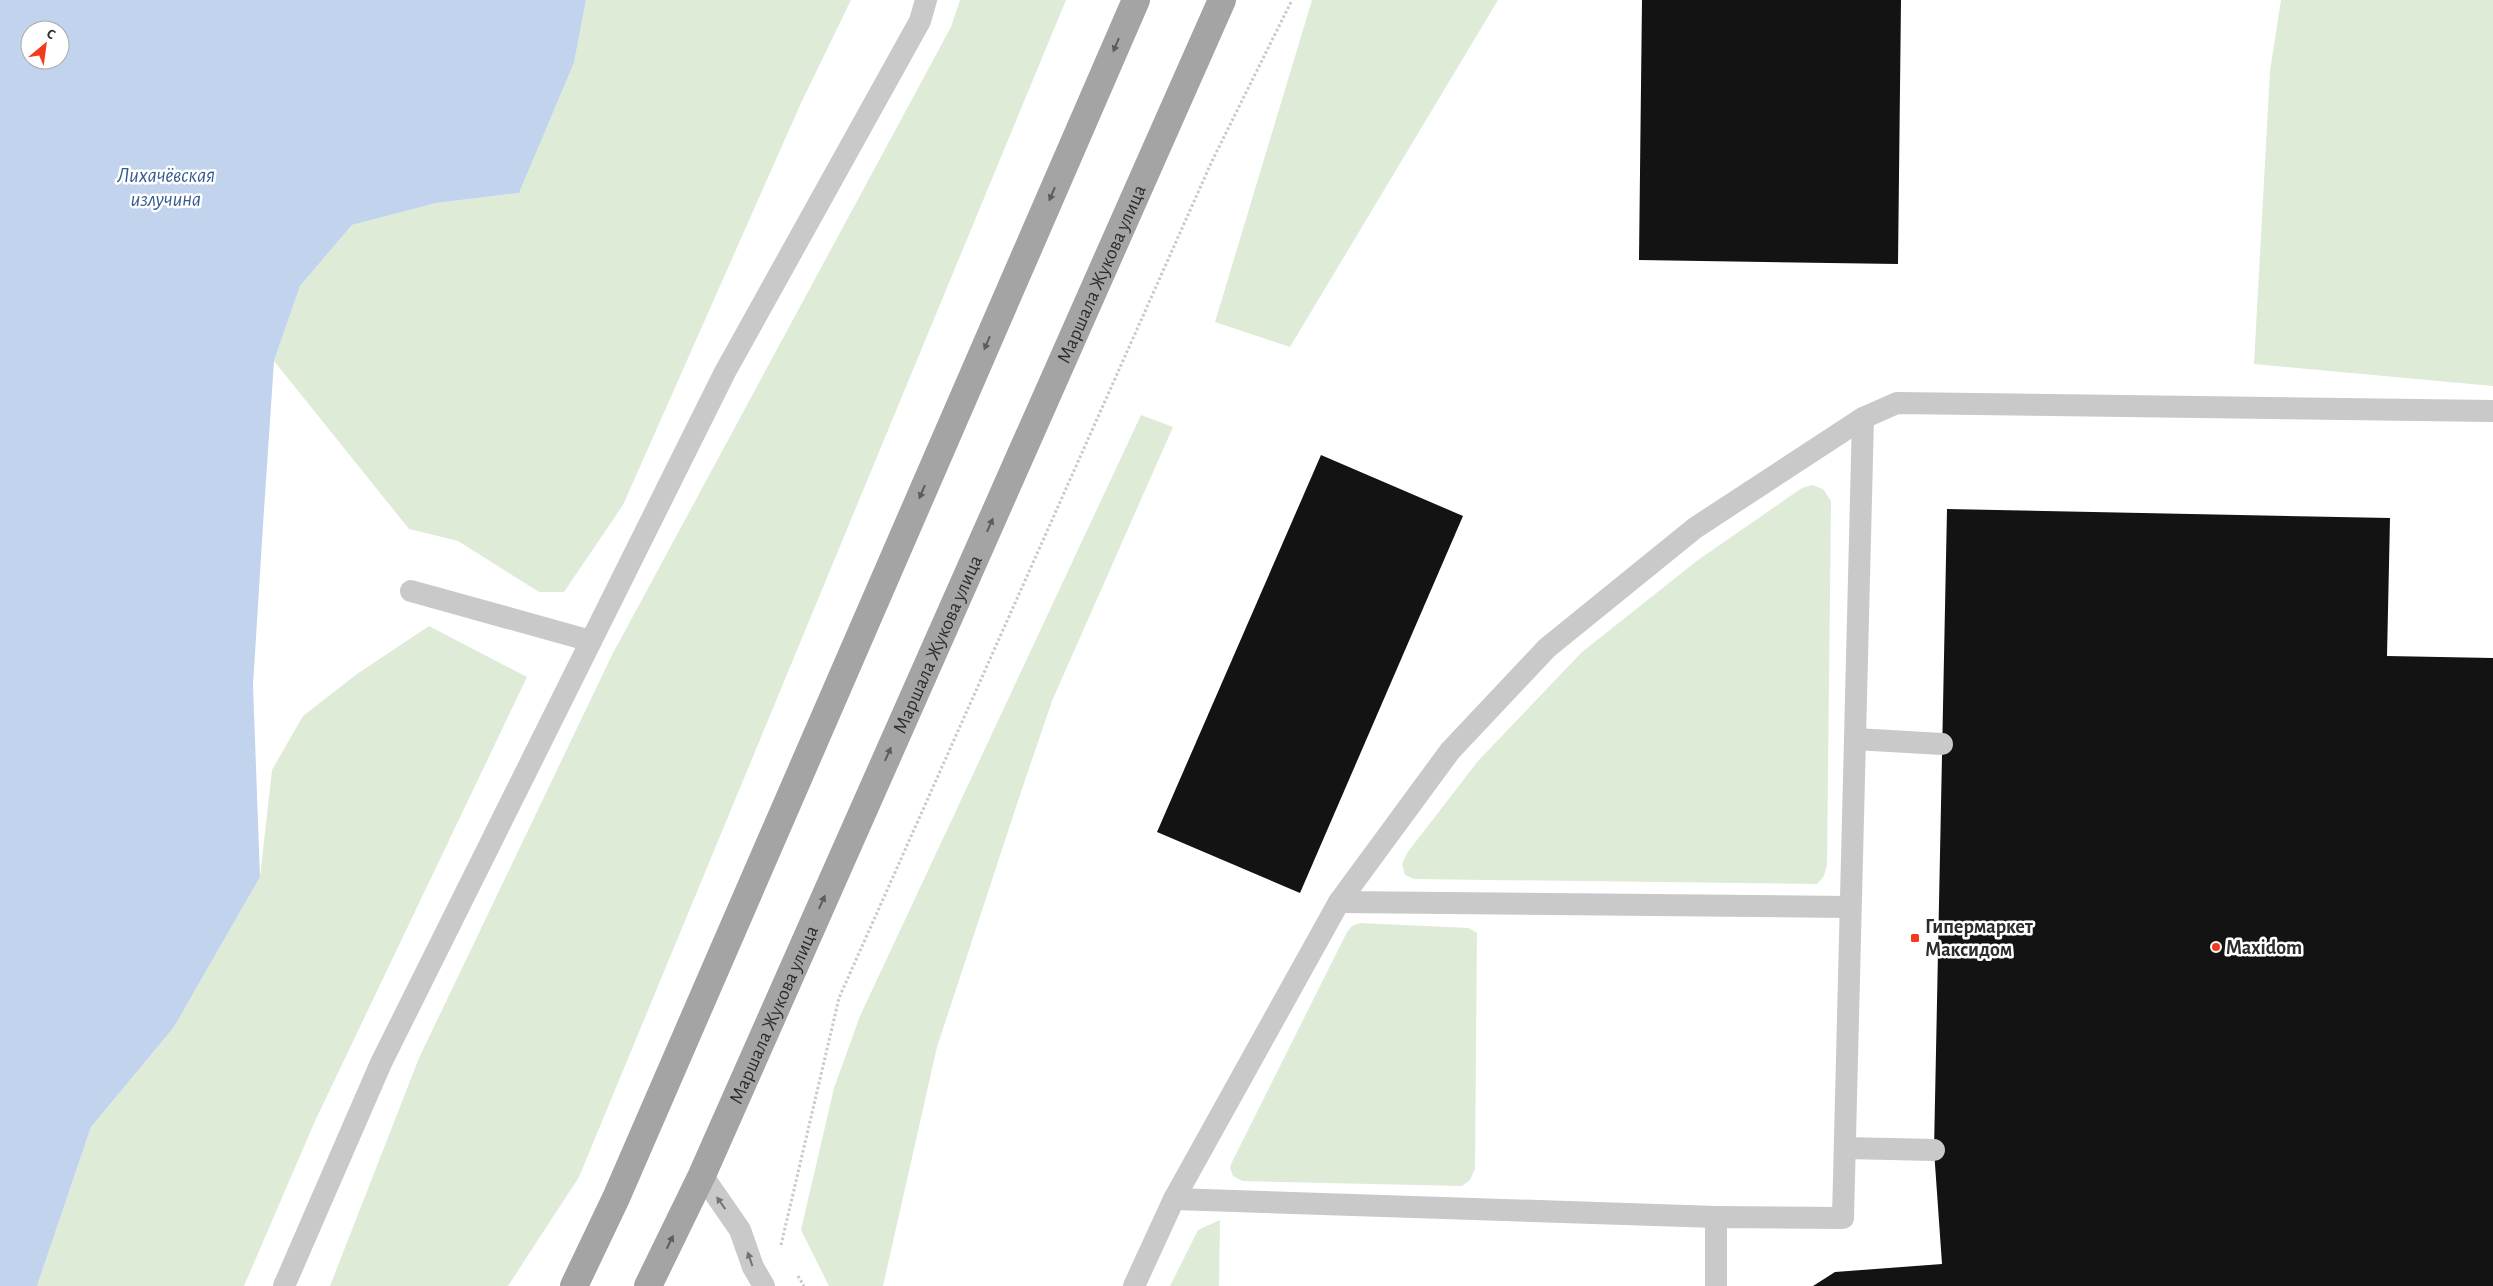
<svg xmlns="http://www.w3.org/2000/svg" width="2493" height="1286" font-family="'Alegreya Sans',sans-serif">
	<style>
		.green { fill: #deebd7 }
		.water { fill: #c1d3ed; fill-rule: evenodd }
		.building { fill: #131313 }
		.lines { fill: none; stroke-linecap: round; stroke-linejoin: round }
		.path { stroke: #c9c9c9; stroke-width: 3; stroke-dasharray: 2.5 2.5; stroke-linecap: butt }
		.lane { stroke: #c9c9c9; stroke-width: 22 }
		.primary { stroke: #a4a4a4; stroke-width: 28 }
		.oneway { fill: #5c5c5c }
		.oneway2 { fill: #737373 }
		.poi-dot { fill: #f33a1d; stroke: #fff; stroke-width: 2 }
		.labels { text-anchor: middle; stroke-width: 5; stroke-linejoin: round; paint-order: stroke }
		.street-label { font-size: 20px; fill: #2c2c2c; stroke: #fff }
		.poi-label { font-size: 20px; font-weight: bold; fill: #2c2c2c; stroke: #fff; text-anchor: start }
		.water-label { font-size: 21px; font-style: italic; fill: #345b93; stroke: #fff }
	</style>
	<rect width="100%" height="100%" fill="#fff"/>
	<g class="green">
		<path d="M586,0H851L801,103L623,505L564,592H539L458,541L409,529L274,361L300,286L352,225L436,203L519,193L574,63Z"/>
		<path d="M960,0H1066L579,1177L508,1286H330L419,1058L612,655L951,27Z"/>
		<path d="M1312,0H1498L1290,347L1215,322Z"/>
		<path d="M2281,0H2493V386L2254,364L2270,71Z"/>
		<path d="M1141,415L1173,427L1052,701L1021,792L937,1047L883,1286H829L801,1230L834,1088L860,1016Z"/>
		<path d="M1812,485L1823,489L1831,501L1827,865L1824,876L1817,884L1414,879L1405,875L1402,864L1407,853L1478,761L1582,652L1698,560L1802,488Z"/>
		<path d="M429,626L527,677L315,1121L244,1286H37L91,1127L174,1027L260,877L272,770L303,716L357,674Z"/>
		<path d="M1360,923L1469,928L1477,933L1475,1169L1470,1180L1462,1186L1242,1181L1233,1176L1230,1168L1232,1162L1347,932L1352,926Z"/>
		<path d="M1220,1220L1219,1286H1170L1198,1230Z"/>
	</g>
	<path class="water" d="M0,0H586L574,63L519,193L436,203L352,225L300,286L274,361L263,525L253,685L260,877L174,1027L91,1127L37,1286H0ZM30,30H60V60H30Z"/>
	<g class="building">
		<path d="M1642,0H1901L1898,264L1639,260Z"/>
		<path d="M1321,455L1463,516L1300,893L1157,832Z"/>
		<path d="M1947,509L2390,518L2387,656L2493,658V1286H1813L1835,1272L1942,1264L1934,1150Z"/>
	</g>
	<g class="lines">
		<g class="path">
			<path d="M781,1245L839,998L1212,161L1292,0"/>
			<path d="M798,1276L804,1286"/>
		</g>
		<g class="lane">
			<path d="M411,591L591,641"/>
			<path d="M1855,739L1942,744"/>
			<path d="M1339,902L1850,907"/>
			<path d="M1846,1148L1934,1150"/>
			<path d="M702,1175L740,1230L753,1267L764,1286"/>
			<path d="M1174,1199L1716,1217"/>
			<path d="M284,1286L381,1063L725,372L920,21L926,0"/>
			<path d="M1134,1286L1174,1199L1339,902L1450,751L1547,648L1695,528L1863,418L1897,403L2493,411"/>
			<path d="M1716,1286V1217L1843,1218L1863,418"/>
		</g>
		<g class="primary">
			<path d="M574,1286L616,1198L1136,0"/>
			<path id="s1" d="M648,1286L702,1175L1222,0"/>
		</g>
	</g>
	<defs><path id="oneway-solid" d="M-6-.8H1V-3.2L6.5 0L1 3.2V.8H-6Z" transform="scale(1.25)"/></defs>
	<g class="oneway">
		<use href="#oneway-solid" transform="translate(1116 45) rotate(113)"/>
		<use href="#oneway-solid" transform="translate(1052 194) rotate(113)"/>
		<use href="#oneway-solid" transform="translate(987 343) rotate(113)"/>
		<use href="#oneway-solid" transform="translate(922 492) rotate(113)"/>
		<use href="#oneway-solid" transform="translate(990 525) rotate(-66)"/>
		<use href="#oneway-solid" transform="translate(888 754) rotate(-66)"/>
		<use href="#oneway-solid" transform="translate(822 902) rotate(-66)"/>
		<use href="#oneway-solid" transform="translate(670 1242) rotate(-64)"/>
	</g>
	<g class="oneway2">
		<use href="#oneway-solid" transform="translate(721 1203) rotate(-125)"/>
		<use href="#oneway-solid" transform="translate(750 1259) rotate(-109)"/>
	</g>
	<g class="poi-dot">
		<rect x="1910" y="933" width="10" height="10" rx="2.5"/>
		<circle cx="2216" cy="947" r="5"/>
	</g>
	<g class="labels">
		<g class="street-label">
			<text dy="7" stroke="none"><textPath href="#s1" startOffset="1109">Маршала Жукова улица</textPath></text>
			<text dy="7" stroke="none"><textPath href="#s1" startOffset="704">Маршала Жукова улица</textPath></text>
			<text dy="7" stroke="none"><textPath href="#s1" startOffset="299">Маршала Жукова улица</textPath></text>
		</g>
		<g class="poi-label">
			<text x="1925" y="933">Гипермаркет<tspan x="1925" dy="23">Максидом</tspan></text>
			<text x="2226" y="954">Maxidom</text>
		</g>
		<g class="water-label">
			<text x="166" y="182">Лихачёвская<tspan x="166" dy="24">излучина</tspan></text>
		</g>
	</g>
	<g transform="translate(45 45) rotate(29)"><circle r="24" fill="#ffffff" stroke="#ababab"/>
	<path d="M0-4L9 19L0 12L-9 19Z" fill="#f33a1d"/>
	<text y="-8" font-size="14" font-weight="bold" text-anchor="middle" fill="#2c2c2c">С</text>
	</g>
</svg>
